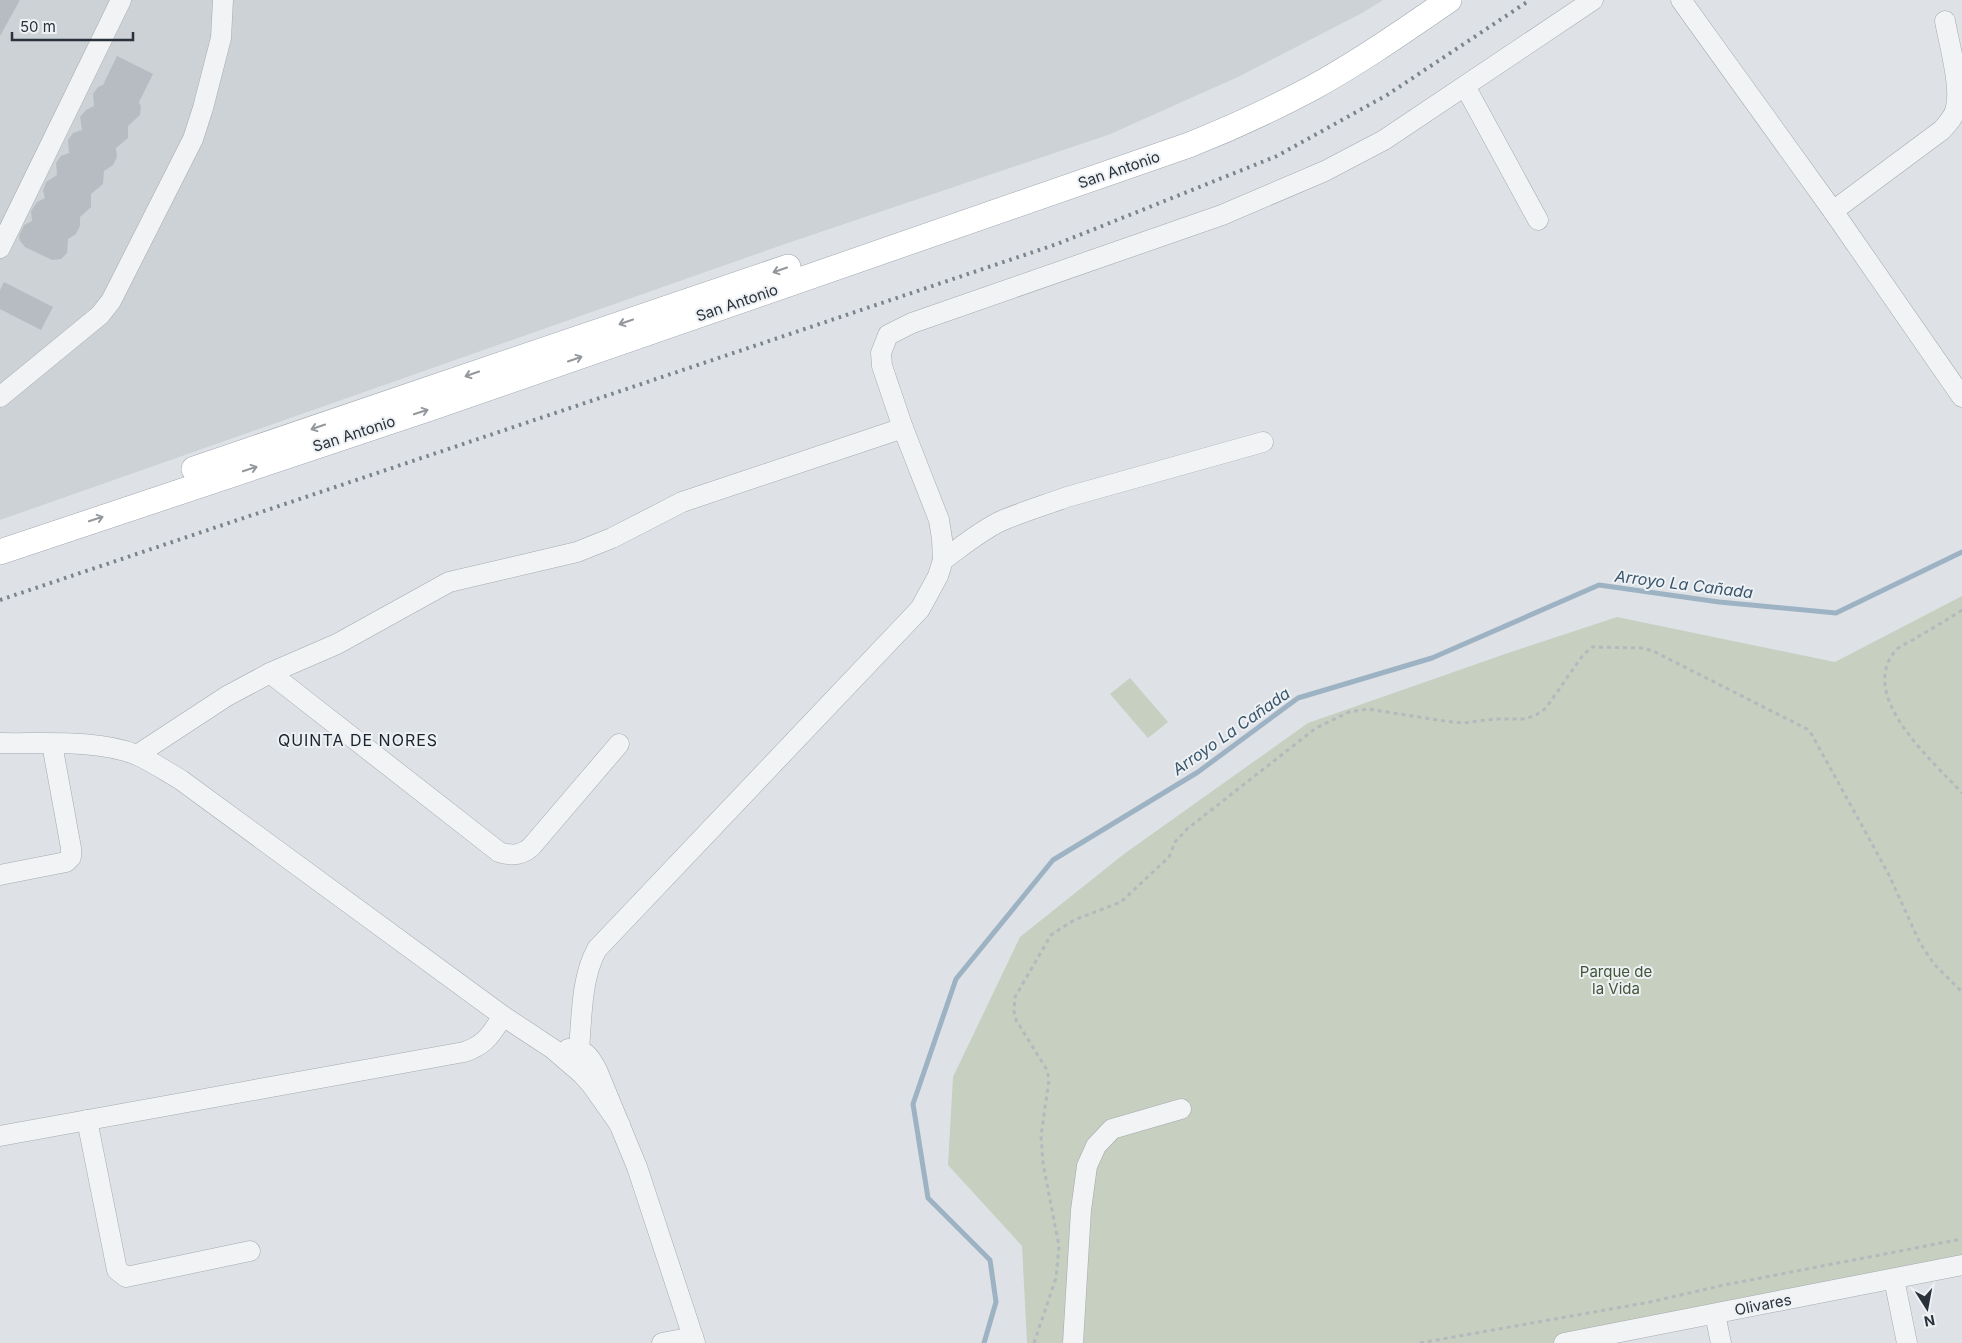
<svg xmlns="http://www.w3.org/2000/svg" width="1962" height="1343" font-family="Inter,sans-serif">
	<style>
		.built { fill: #cdd2d7 }
		.green { fill: #c6cfc0 }
		.lines { fill: none; stroke-linecap: round; stroke-linejoin: round }
		.stream { stroke: #9db3c3; stroke-width: 5 }
		.building { fill: #b6bcc2 }
		.minor-casing { stroke: #a4aaaf; stroke-width: 21 }
		.major-casing { stroke: #9fa8b0; stroke-width: 26 }
		.path { stroke: #b5b9bd; stroke-width: 3; stroke-dasharray: 4 4; stroke-linecap: butt }
		.minor { stroke: #f1f3f5; stroke-width: 20 }
		.major { stroke: #fff; stroke-width: 25 }
		.rail { stroke: #7a848e; stroke-width: 4; stroke-dasharray: 2.5 5; stroke-linecap: butt }
		.oneway { stroke: #94989d }
		.labels { text-anchor: middle; stroke-width: 4; stroke-linejoin: round; paint-order: stroke }
		.street-label { font-size: 15px; fill: #29323b; stroke: #eef1f4 }
		.park-label { font-size: 15px; fill: #415538; stroke: #eef1f4 }
		.water-label { font-size: 16px; font-style: italic; fill: #38546b; stroke: #eef1f4 }
		.neighbourhood-label { font-size: 16px; letter-spacing: 1px; fill: #1b232c; stroke: #eef1f4 }
	</style>
	<rect width="100%" height="100%" fill="#dee2e6"/>
	<path class="built" d="M0,0H1383L1362,13L1238,77L1108,135L785,244L0,520Z"/>
	<g class="green">
		<path d="M1962,596V1265L1564,1343H1027L1022,1246L948,1165L953,1077L1020,937L1124,854L1308,723L1508,653L1617,617L1835,662Z"/>
		<path d="M1130,678L1168,722L1148,738L1110,694Z"/>
	</g>
	<g class="lines">
		<path class="stream" d="M984,1343L996,1302L990,1260L928,1198L913,1104L956,979L1053,860L1198,772L1298,698L1432,658L1599,585L1719,602L1836,613L1962,552"/>
	</g>
	<g class="building">
		<path d="M0,0H20L0,36Z"/>
		<path d="M117,56L153,74L139,102L141,107L140,115L128,126V138L116,148L117,157L113,165L104,171L103,184L91,194V207L80,217V226L76,234L68,239L67,253L61,259L52,260L25,247L20,241L19,236L24,225L32,221L31,211L37,202L45,198L43,191L46,182L57,175L56,163L61,156L69,153L68,140L73,133L82,130L80,117L86,110L94,106L93,94L98,87L103,85Z"/>
		<path d="M4,282L53,307L41,330L0,309V290Z"/>
	</g>
	<g class="lines">
		<defs>
			<g id="minor">
				<path d="M1681,0L1833,211L1962,397"/>
				<path d="M1465,86L1538,220"/>
				<path d="M1833,211L1942,130C1948,123 1955,116 1956,107C1961,86 1949,43 1945,21"/>
				<path d="M0,248L121,0"/>
				<path d="M0,397L100,315L111,301L193,139L203,108L221,38L223,0"/>
				<path d="M943,560C961,547 980,531 1001,521C1022,512 1045,505 1067,497L1263,442"/>
				<path d="M270,673L499,852C511,856 521,856 531,847L619,744"/>
				<path d="M0,743C43,744 97,739 137,755C153,762 167,772 181,780L503,1016L553,1049L582,1074L591,1084L620,1125"/>
				<path d="M137,755L227,696L270,673L337,644L449,582L577,552L612,538L682,502L903,428"/>
				<path d="M0,875L66,862L71,857V848L52,744"/>
				<path d="M568,1049C585,1049 589,1055 597,1070L637,1167L695,1343"/>
				<path d="M579,1049C582,1016 581,978 597,949L920,609L938,576L943,560L942,539L939,520L903,428L882,366L881,353L888,335L912,323L1222,215L1325,171L1384,140L1593,0"/>
				<path d="M87,1120L117,1270L126,1277L250,1251"/>
				<path d="M0,1136L464,1052C486,1045 491,1034 503,1016"/>
				<path d="M1894,1279L1907,1343"/>
				<path d="M1715,1314L1721,1343"/>
				<path d="M662,1343L693,1337"/>
				<path d="M1073,1343L1081,1210L1087,1166L1096,1146L1112,1129L1181,1109"/>
				<path d="M1564,1343L1962,1265"/>
			</g>
			<g id="major">
				<path d="M194,469L788,267"/>
				<path d="M0,552L431,408L1189,145C1232,128 1273,109 1314,87C1361,61 1405,30 1449,0"/>
			</g>
		</defs>
		<use href="#minor" class="minor-casing"/>
		<use href="#major" class="major-casing"/>
		<g class="path">
			<path d="M1962,610C1947,620 1931,629 1916,638C1910,642 1901,645 1896,650C1856,696 1933,761 1962,793"/>
			<path d="M1034,1343L1056,1278L1059,1246L1043,1163L1041,1136L1049,1080L1047,1070L1016,1020L1014,1011L1015,997L1051,935L1074,920L1121,902L1169,857L1175,842L1187,829L1316,728L1349,712L1368,709L1444,721L1463,723L1494,719H1525L1536,715L1546,708L1583,655L1592,647L1643,648L1653,651L1807,729L1812,735L1888,873L1920,943L1934,964L1962,992"/>
			<path d="M1420,1343L1650,1302L1724,1285L1962,1239"/>
		</g>
		<use href="#minor" class="minor"/>
		<use href="#major" class="major"/>
		<path class="rail" d="M0,600L1057,244L1277,156L1387,95L1530,0"/>
	</g>
	<defs><path id="oneway-shaft" d="M-6 0H5M1.5-3L5.5 0L1.5 3" fill="none" stroke-width="1.6" stroke-linecap="round" stroke-linejoin="round" transform="scale(1.25)"/></defs>
	<g class="oneway">
		<use href="#oneway-shaft" transform="translate(780 270) rotate(161)"/>
		<use href="#oneway-shaft" transform="translate(626 322) rotate(161)"/>
		<use href="#oneway-shaft" transform="translate(575 359) rotate(-19)"/>
		<use href="#oneway-shaft" transform="translate(472 374) rotate(161)"/>
		<use href="#oneway-shaft" transform="translate(421 412) rotate(-18)"/>
		<use href="#oneway-shaft" transform="translate(318 427) rotate(161)"/>
		<use href="#oneway-shaft" transform="translate(250 469) rotate(-18)"/>
		<use href="#oneway-shaft" transform="translate(96 519) rotate(-18)"/>
	</g>
	<g class="labels">
		<g class="street-label">
			<text transform="translate(1119 170) rotate(-19)" y="5">San Antonio</text>
			<text transform="translate(737 303) rotate(-19)" y="5">San Antonio</text>
			<text transform="translate(354 434) rotate(-18)" y="5">San Antonio</text>
			<text transform="translate(1763 1305) rotate(-11)" y="5">Olivares</text>
		</g>
		<g class="park-label">
			<text x="1616" y="977">Parque de<tspan x="1616" dy="17">la Vida</tspan></text>
		</g>
		<g class="water-label">
			<text transform="translate(1684 584) rotate(7)" y="6">Arroyo La Cañada</text>
			<text transform="translate(1231 731) rotate(-35)" y="6">Arroyo La Cañada</text>
		</g>
		<g class="neighbourhood-label">
			<text x="358" y="746">QUINTA DE NORES</text>
		</g>
	</g>
	<g transform="translate(1927 1308) rotate(169)" stroke="#eef1f4" stroke-width="4" paint-order="stroke">
	<path d="M0-4L9 19L0 12L-9 19Z" fill="#29323b"/>
	<text y="-8" font-size="14" font-weight="bold" text-anchor="middle" fill="#29323b">N</text>
	</g>
	<path d="M12 32v8h121v-8" fill="none" stroke="#29323b" stroke-width="2.5"/>
	<text x="20" y="32" font-size="15" fill="#29323b" stroke="#eef1f4" stroke-width="4" paint-order="stroke">50 m</text>
</svg>
